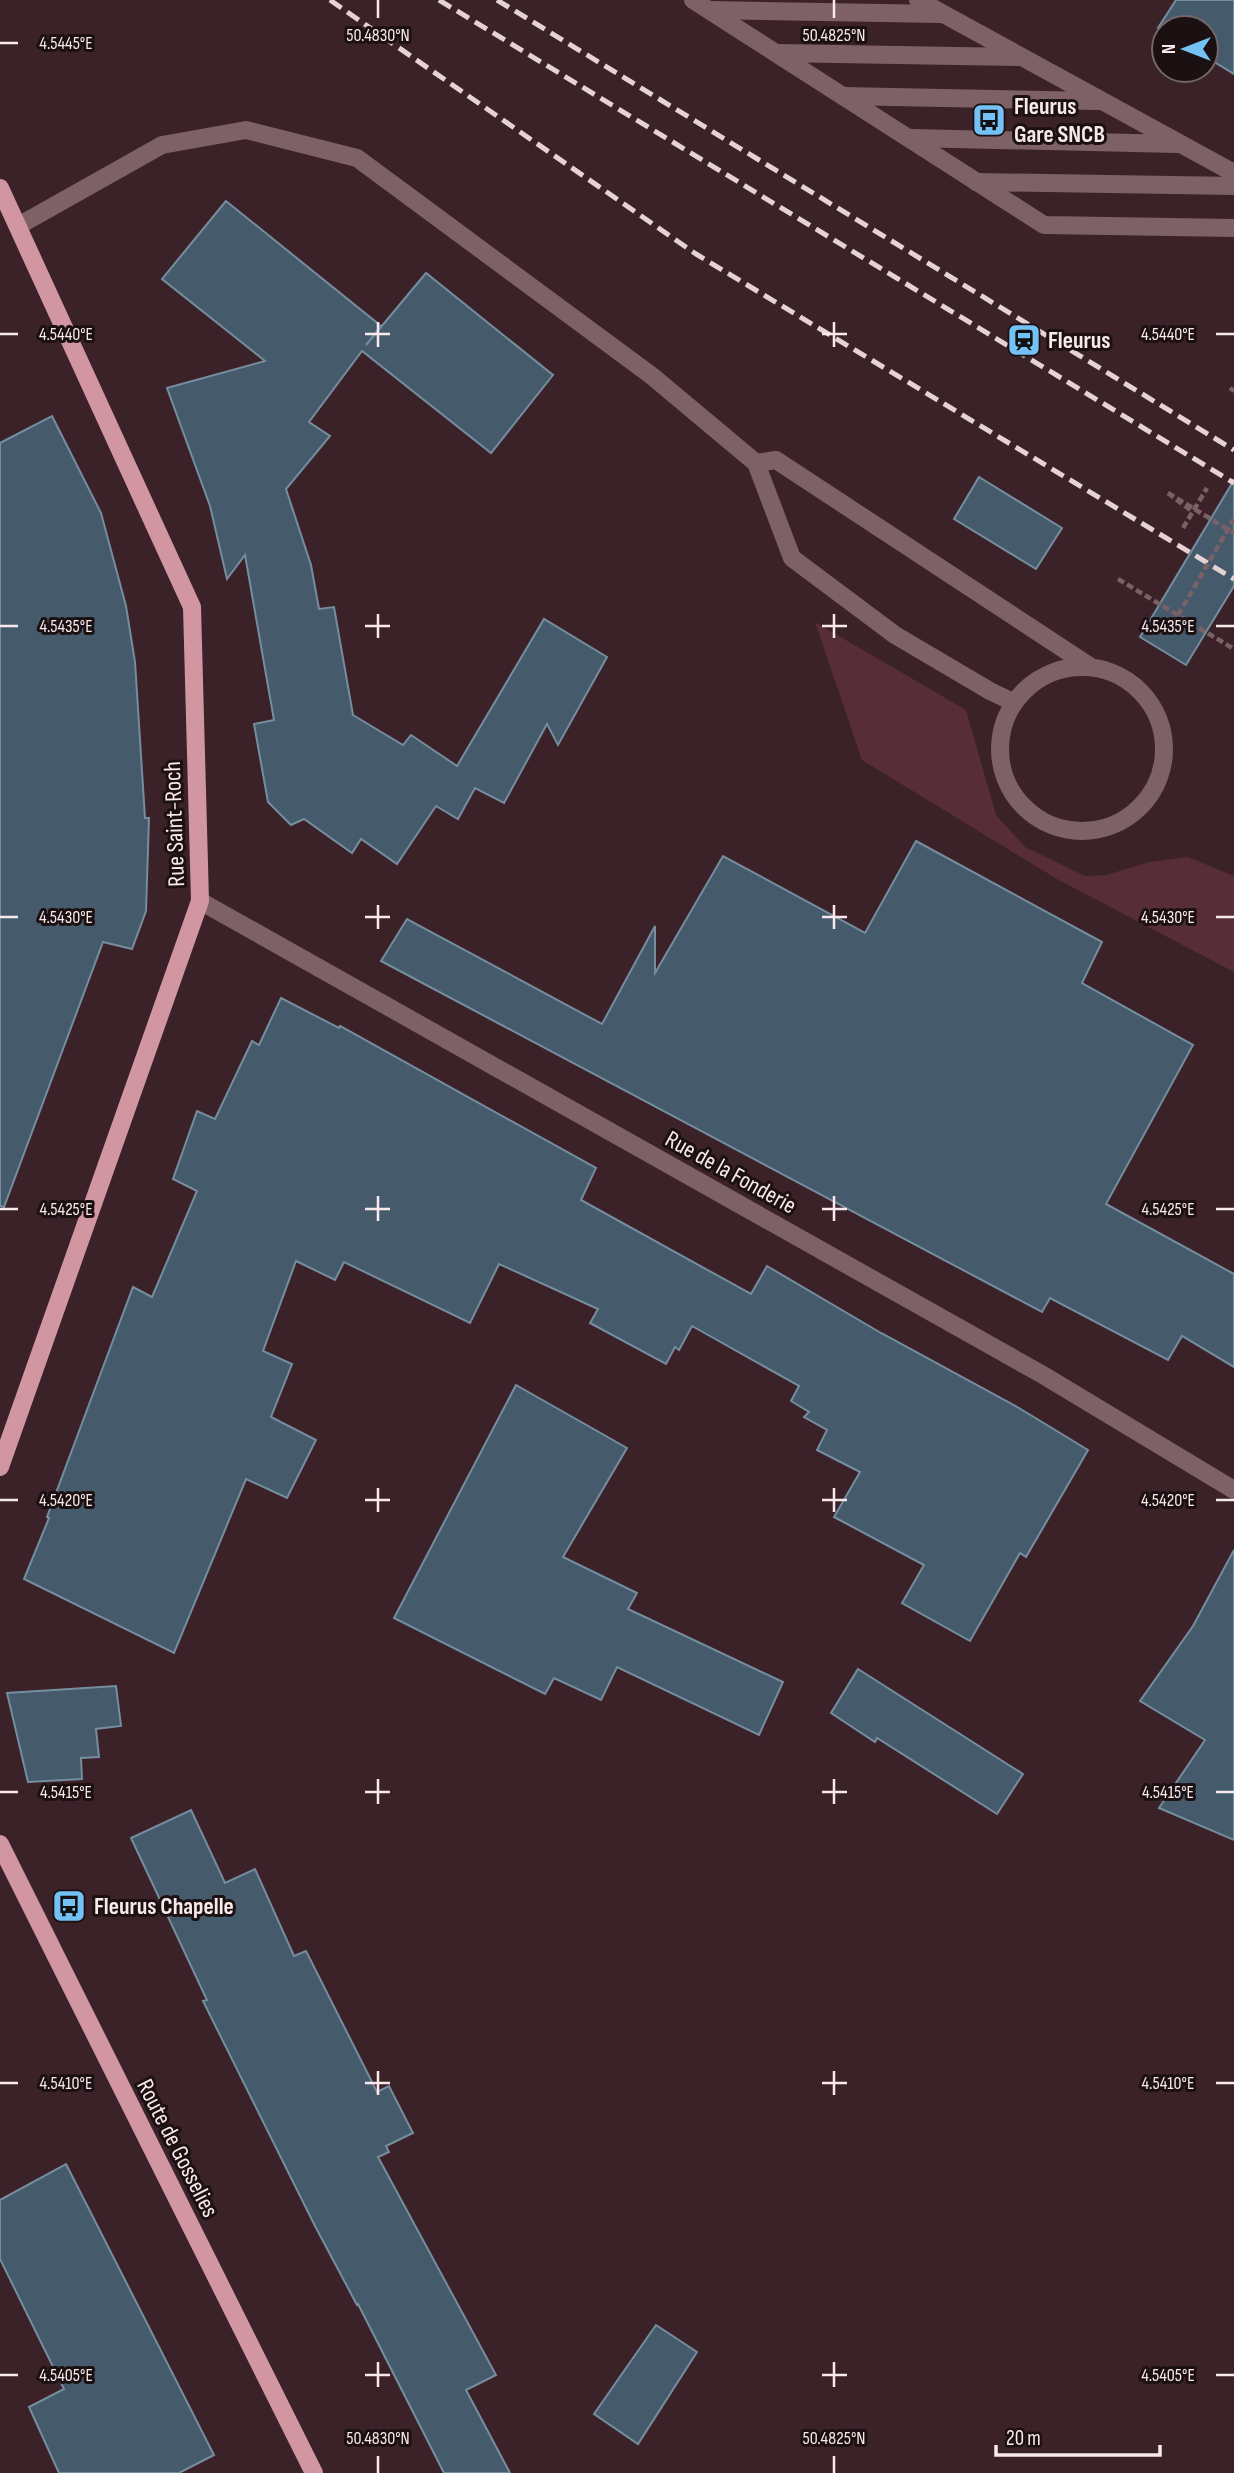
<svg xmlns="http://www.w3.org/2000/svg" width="1234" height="2473" font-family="'Sofia Sans Condensed',sans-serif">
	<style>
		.green { fill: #572d37 }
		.building { fill: #455b6c; stroke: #758d9f; stroke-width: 2 }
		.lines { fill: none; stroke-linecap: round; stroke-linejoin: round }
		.path { stroke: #796267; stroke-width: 4.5; stroke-dasharray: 7 3.5; stroke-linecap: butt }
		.minor { stroke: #7e6167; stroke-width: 18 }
		.major { stroke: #d196a2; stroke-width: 18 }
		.rail { stroke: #e4d2d5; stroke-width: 5; stroke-dasharray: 14 7; stroke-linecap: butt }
		.path-bridge { stroke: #796267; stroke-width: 4.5; stroke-dasharray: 7 3.5; stroke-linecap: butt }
		.ticks { fill: none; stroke: #fae9ec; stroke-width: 2.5 }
		.labels { text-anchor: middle; stroke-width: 6; stroke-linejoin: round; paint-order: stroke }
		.poi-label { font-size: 24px; font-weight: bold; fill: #fae9ec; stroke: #1b1012; text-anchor: start }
		.street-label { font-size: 24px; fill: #fae9ec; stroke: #1b1012 }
		.ticks-label { font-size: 18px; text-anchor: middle; fill: #fae9ec; stroke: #1b1012; stroke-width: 6; stroke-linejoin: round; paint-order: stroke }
	</style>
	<rect width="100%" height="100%" fill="#3b2228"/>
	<path class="green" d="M815,622L966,710L996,815L1025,847L1085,876L1106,875L1150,862L1188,857L1234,876V972L1057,879L862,760Z"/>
	<g class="building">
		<path d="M1176,0H1234V74L1206,57V28H1164V32L1158,28Z"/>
		<path d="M226,201L381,326L366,345L426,273L553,375L491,453L362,351L309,422L330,436L286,489L311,565L319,609L334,607L353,715L403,745L411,735L457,766L544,619L607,657L558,745L547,724L504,803L475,788L458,819L436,806L397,864L361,839L352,853L304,819L291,825L268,802L254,724L274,720L245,555L227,579L210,506L167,388L265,361L162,279Z"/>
		<path d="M52,416L101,513L126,606L135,662L145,818H149L146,911L132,949L103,942L4,1207L0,1206V443Z"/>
		<path d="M979,477L1062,528L1036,569L954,519Z"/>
		<path d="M1234,480V586L1186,665L1140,637Z"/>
		<path d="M916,841L1102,942L1082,983L1193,1045L1106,1204L1234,1274V1367L1182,1336L1168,1360L1050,1298L1042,1312L381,961L407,919L602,1024L655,926V973L723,856L865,933Z"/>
		<path d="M281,998L339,1028L340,1026L596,1168L581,1200L751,1294L767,1266L881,1333L1019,1408L1088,1450L1026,1557L1020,1553L970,1641L902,1603L924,1565L834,1517L860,1472L817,1450L827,1430L804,1417L809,1412L791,1401L799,1386L692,1326L679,1350L675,1347L666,1364L590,1323L598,1309L499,1264L470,1323L344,1262L335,1280L296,1261L263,1351L292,1364L271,1417L316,1440L287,1498L246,1479L174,1653L24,1579L49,1518L47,1517L133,1287L152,1297L197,1191L173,1179L197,1111L215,1119L252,1041L259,1045Z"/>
		<path d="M516,1385L627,1448L563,1557L637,1593L628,1609L783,1682L759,1735L617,1667L601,1700L554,1678L545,1694L394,1618Z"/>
		<path d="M1234,1550V1840L1159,1808L1205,1740L1140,1701L1193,1626Z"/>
		<path d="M858,1669L1023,1774L997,1814L877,1738L875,1742L831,1713Z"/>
		<path d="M116,1686L121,1726L96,1729L99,1757L81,1758L82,1779L28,1782L7,1693Z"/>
		<path d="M191,1810L225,1883L255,1869L294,1956L306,1951L377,2092L389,2086L413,2133L386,2146L389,2152L378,2157L496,2375L466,2390L510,2473H444L358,2304L357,2305L315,2226L203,2001L207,2000L131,1838Z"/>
		<path d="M66,2164L214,2455L179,2473H59L29,2407L64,2389L0,2259V2200Z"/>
		<path d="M656,2325L697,2352L638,2444L594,2414Z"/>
	</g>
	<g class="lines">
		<g class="path">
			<path d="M1230,388L1234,391"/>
			<path d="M1168,493L1193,512"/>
			<path d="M1183,528L1207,488"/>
			<path d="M1118,579L1234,649"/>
		</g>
		<g class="minor">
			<path d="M693,0L1044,225L1234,228"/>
			<path d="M918,0L1234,173"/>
			<path d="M710,10L941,14"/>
			<path d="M777,53L1018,57"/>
			<path d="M843,96L1099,101"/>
			<path d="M911,138L1177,144"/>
			<path d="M976,182L1234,186"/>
			<path d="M18,226L162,145L246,130L357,158L652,376L756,463L792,558L895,635L990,691L1013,702"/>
			<path d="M756,463L776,460L1091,667"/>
			<circle cx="1082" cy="749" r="82"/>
			<path d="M200,901L1043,1375L1234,1490"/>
		</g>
		<g class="major">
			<path d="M0,188L192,607L200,901L0,1467"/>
			<path d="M0,1844L314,2473"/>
		</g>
		<g class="rail">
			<path d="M330,0L696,254L1234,579"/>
			<path d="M439,0L1234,483"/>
			<path d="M497,0L1234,450"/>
		</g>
		<g class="path-bridge">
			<path d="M1168,493L1234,533"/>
			<path d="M1178,615L1234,519"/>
		</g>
	</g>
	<path class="ticks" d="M378,0V18M834,0V18M0,43H18M378,322V347M834,322V347M0,334H18M365,334H390M822,334H847M1216,334H1234M378,614V638M834,614V638M0,626H18M365,626H390M822,626H847M1216,626H1234M378,905V929M834,905V929M0,917H18M365,917H390M822,917H847M1216,917H1234M378,1196V1221M834,1196V1221M0,1209H18M365,1209H390M822,1209H847M1216,1209H1234M378,1488V1512M834,1488V1512M0,1500H18M365,1500H390M822,1500H847M1216,1500H1234M378,1779V1804M834,1779V1804M0,1792H18M365,1792H390M822,1792H847M1216,1792H1234M378,2071V2095M834,2071V2095M0,2083H18M365,2083H390M822,2083H847M1216,2083H1234M378,2362V2387M834,2362V2387M0,2375H18M365,2375H390M822,2375H847M1216,2375H1234M378,2456V2473M834,2456V2473"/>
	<defs>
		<symbol id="bus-square" viewBox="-11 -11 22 22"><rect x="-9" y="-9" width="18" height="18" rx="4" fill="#73c1f5" stroke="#1b1012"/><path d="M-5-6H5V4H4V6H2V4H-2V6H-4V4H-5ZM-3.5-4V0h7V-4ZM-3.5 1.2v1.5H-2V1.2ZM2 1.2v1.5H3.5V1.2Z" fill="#111"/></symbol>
		<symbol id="station-square" viewBox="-11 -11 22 22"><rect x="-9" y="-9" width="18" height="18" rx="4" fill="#73c1f5" stroke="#1b1012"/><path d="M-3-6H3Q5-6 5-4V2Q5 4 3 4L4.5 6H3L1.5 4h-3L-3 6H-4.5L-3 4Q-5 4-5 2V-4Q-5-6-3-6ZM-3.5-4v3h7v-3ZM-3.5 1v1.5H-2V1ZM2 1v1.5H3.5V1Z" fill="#111"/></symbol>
	</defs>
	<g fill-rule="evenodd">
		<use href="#bus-square" x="970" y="101" width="38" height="38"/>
		<use href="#station-square" x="1005" y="321" width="38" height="38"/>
		<use href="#bus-square" x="50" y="1887" width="38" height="38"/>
	</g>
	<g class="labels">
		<g class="poi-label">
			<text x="1014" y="114">Fleurus<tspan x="1014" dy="28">Gare SNCB</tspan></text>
			<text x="1048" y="348">Fleurus</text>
			<text x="94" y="1914">Fleurus Chapelle</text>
		</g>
		<g class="street-label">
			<text transform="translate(174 824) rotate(-92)" y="8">Rue Saint-Roch</text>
			<text transform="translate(731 1172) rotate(29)" y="8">Rue de la Fonderie</text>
			<text transform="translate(178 2148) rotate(63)" y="8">Route de Gosselies</text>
		</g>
	</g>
	<g class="ticks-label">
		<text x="378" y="41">50.4830°N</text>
		<text x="834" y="41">50.4825°N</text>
		<text x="66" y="49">4.5445°E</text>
		<text x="1168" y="340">4.5440°E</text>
		<text x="66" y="340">4.5440°E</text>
		<text x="1168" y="632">4.5435°E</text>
		<text x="66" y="632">4.5435°E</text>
		<text x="1168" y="923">4.5430°E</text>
		<text x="66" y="923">4.5430°E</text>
		<text x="1168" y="1215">4.5425°E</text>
		<text x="66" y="1215">4.5425°E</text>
		<text x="1168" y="1506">4.5420°E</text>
		<text x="66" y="1506">4.5420°E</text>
		<text x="1168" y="1798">4.5415°E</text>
		<text x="66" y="1798">4.5415°E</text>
		<text x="66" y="2089">4.5410°E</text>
		<text x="1168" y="2089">4.5410°E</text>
		<text x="66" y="2381">4.5405°E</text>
		<text x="1168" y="2381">4.5405°E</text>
		<text x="378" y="2444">50.4830°N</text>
		<text x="834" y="2444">50.4825°N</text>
	</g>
	<g transform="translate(1185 49) rotate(270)"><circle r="33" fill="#1b1012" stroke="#746769" stroke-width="2"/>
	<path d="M0-5L12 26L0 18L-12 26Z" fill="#73c1f5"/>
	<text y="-10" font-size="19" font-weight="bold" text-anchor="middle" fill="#fae9ec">N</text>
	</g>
	<path d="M996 2445v10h164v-10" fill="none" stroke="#fae9ec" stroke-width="3.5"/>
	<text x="1006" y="2445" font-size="21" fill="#fae9ec" stroke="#1b1012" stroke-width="5" paint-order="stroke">20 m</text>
</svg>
